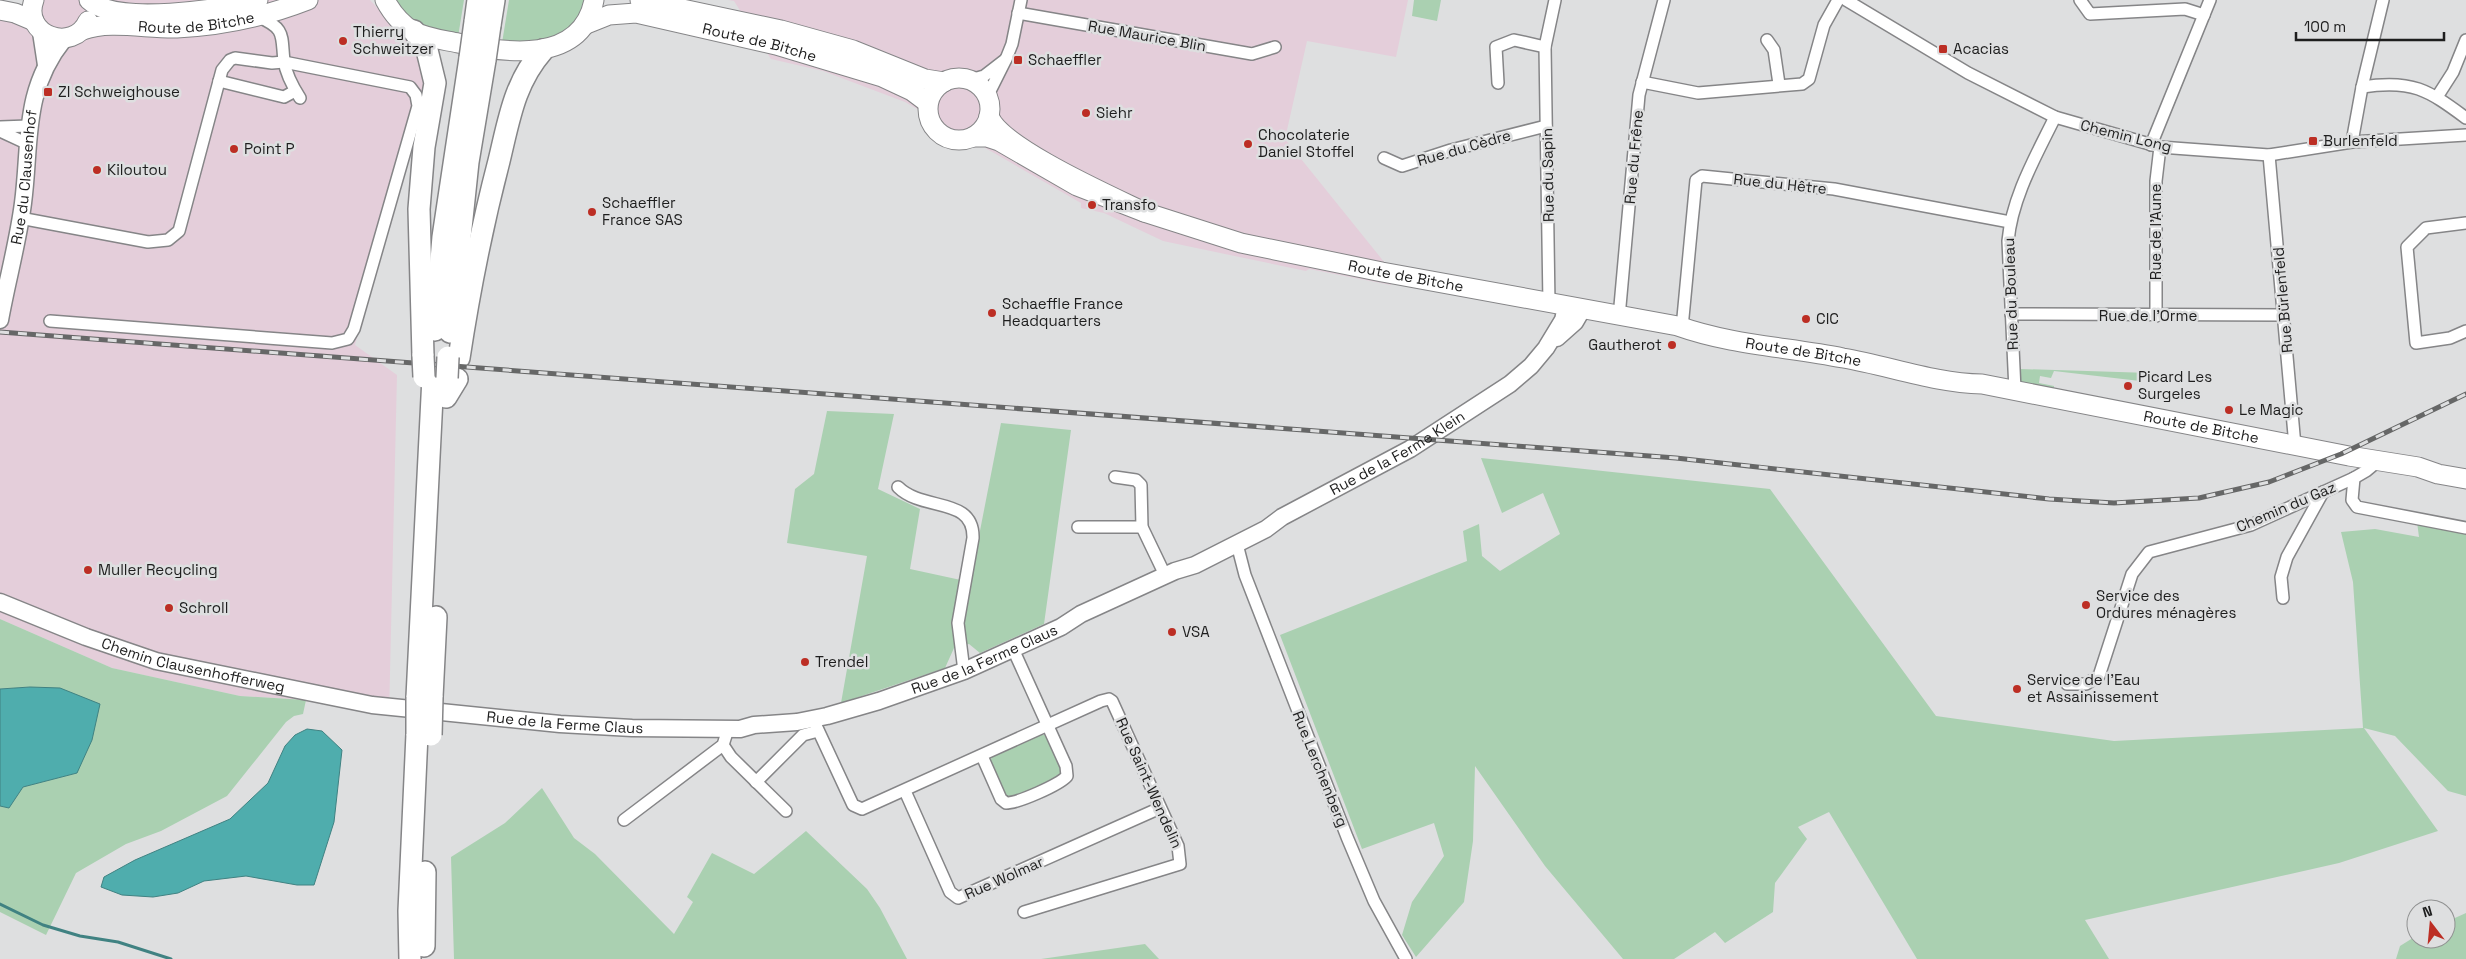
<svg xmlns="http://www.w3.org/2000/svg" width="2466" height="959" font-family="'Space Grotesk',sans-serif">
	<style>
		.commercial { fill: #e4ceda }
		.green { fill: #aad0b1 }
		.water { fill: #4fadad; stroke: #408282 }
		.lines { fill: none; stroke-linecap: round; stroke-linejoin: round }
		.stream { stroke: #408282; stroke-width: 3 }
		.street-casing { stroke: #858587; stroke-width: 14 }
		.secondary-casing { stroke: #858587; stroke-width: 19 }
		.primary-casing { stroke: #858587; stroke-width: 21 }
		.highway-casing { stroke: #858587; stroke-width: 24 }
		.street { stroke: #fff; stroke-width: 11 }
		.secondary { stroke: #fff; stroke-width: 16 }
		.primary { stroke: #fff; stroke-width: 19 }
		.highway { stroke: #fff; stroke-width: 21 }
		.rail-casing { stroke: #666767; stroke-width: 5 }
		.rail { stroke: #dedfe0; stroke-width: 3; stroke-dasharray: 9; stroke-linecap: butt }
		.highway-bridge-casing { stroke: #858587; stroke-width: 24; stroke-linecap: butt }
		.highway-bridge { stroke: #fff; stroke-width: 21 }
		.poi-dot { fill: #bc2e24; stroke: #dedfe0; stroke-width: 2 }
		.labels { text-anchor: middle; stroke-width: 5; stroke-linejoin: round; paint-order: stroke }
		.street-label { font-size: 15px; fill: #1e1e1e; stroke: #dedfe0 }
		.poi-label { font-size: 15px; fill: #1e1e1e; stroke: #dedfe0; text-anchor: start }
	</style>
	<rect width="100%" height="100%" fill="#dedfe0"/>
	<g class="commercial">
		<path d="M42,0H370L423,57V103L355,345L397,375L389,716L306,700L240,696L112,668L0,619V19L11,22Z"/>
		<path d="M728,0H1408L1396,57L1307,41L1285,139L1393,273L1391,285L1309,269L1306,271L1163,241L1104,213L1081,208V203L905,102L823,71L771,59L734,1Z"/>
	</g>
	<g class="green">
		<path d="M392,0H464L458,37L434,31L406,18Z"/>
		<path d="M509,0H587L573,26L549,42L502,43Z"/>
		<path d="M1414,0H1441L1437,21L1412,16Z"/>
		<path d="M2020,369L2150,373V376H2141L2140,381L2054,371L2051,378L2040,376L2039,383L2054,386V388L2021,382Z"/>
		<path d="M827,411L894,414L878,489L920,509L910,569L970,582L1001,423L1071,430L1044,624L980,653L969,644L954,648L945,668L841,703L867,556L787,543L795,489L814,474Z"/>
		<path d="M1481,458L1770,489L1936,716L2114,741L2363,728L2353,582L2341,532L2375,529L2419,537L2417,522L2466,532V796L2448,791L2395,736L2364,728L2438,831L2339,863L2085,920L2109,959H1917L1829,812L1798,827L1807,839L1775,883L1773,912L1725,943L1715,932L1674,959H1623L1545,866L1475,766L1473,841L1464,902L1416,957L1402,935L1412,902L1444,856L1434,823L1362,849L1280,635L1467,561L1463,531L1479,524L1482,556L1500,571L1560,534L1543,493L1502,513Z"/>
		<path d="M0,619L112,668L240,696L306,700L303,714L294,716L286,722L227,796L161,831L126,844L76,873L46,935L0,912V806L9,808L23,787L77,773L30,687L0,689Z"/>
		<path d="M1040,734L1047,736L1062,770L1060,777L1013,798L1005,796L990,763L992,756Z"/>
		<path d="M542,788L574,838L595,854L674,934L693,902L687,897L712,853L754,874L806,831L867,889L880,908L907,959H454L451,857L505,823Z"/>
		<path d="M2466,913V959H2396L2400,946L2416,936V939H2446V922Z"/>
		<path d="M1145,944L1159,959H1041Z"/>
	</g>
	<g class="water">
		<path d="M30,687L60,688L100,704L92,740L77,773L23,787L9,808L0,806V689Z"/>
		<path d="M307,729L322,731L342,750L334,822L314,885H297L246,876L204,881L178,893L153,897L122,895L101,887L104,877L135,860L230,819L268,783L285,746L295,735Z"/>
	</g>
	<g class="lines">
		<path class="stream" d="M0,904L43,925L80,936L118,942L171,959"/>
		<defs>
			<g id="street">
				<path d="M1846,0L1968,73L2055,117L2160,147L2269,155L2352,142L2466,135"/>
				<path d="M2080,0L2090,14L2185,9L2204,15"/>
				<path d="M1018,13L1252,54L1275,47"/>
				<path d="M259,17C286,29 281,35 284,61C286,74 293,87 300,98"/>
				<path d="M1767,40L1774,50L1779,84"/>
				<path d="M1006,59L1012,44L1021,0"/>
				<path d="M970,80L984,76L1006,59L990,91L989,101"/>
				<path d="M219,81L284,97L295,91"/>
				<path d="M1642,82L1698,93L1802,84L1809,79L1824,25L1838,0"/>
				<path d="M1498,83L1496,47L1514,40L1545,47"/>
				<path d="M2362,87C2412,79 2428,90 2466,118"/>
				<path d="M2437,97L2453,72L2466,40"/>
				<path d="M0,127L28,126"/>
				<path d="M0,131L28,144"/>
				<path d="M2352,142L2362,87L2383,0"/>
				<path d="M2151,145L2210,0"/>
				<path d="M2269,155L2295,446"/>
				<path d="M1384,158L1402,166L1451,150L1546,126"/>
				<path d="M20,218L148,242L168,240L179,231L222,70L230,60L235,58L272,63L284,62L410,87L416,95L418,106L354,329L348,339L332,343L50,321"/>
				<path d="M2466,223L2426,228L2407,247L2416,343L2450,338L2466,331"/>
				<path d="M1549,304L1545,47L1555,0"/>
				<path d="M2011,314L2284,315"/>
				<path d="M2156,316V181L2160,147"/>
				<path d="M1619,317L1639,95L1664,0"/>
				<path d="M1682,328L1696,180L1702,176L1834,189L2010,222"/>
				<path d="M2015,390L2008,241C2012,197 2036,156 2055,117"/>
				<path d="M1115,477L1136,480L1141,485L1142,527L1165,575"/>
				<path d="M2354,478L2352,500L2357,507L2466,528"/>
				<path d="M898,487C923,512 974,496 973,538L958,623L964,671"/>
				<path d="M1078,527H1142"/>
				<path d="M1237,544L1245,575L1347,837L1374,901L1406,959"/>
				<path d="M2283,598L2281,577L2287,557L2323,492"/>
				<path d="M2067,684H2086L2099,676L2132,574L2149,552L2251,525L2354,478L2366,471L2378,461"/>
				<path d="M813,719L853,805L862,809L1101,701L1109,699L1112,701L1178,846L1180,864L1024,912"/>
				<path d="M723,745L731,757L786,811"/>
				<path d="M982,756L1001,799L1006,803C1018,803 1059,785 1067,776L1066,766L1013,649"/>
				<path d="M756,782L803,735L818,731"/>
				<path d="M905,791L950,892L958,898L1160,808"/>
				<path d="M624,820L723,745L728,729"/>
			</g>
			<g id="secondary">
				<path d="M41,32L46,65"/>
				<path id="s1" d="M0,320C7,281 18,242 23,203C31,142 22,91 64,39"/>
				<path d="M1557,338L1575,322L1582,310"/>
				<path id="s2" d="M0,602L86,637L156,661L372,705L560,724L632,728L740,729L754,725L797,722L827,716L879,701L964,671L1061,627L1081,614L1175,571L1195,565L1266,529L1282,517L1410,449L1510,384L1531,366L1546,348L1563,320L1566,307"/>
			</g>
			<g id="primary">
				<path d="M34,0C21,35 73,54 88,21"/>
				<path d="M89,0C117,26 222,9 258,0"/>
				<path d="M385,0C392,13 401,24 413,31C426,38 444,40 458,43C504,53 582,65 594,0"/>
				<path d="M640,0L781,30L853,50L925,79L944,82"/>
				<path d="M0,10L15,13L34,21"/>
				<path id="s3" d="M584,25L609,15L636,13L776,45L882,77L912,91L928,103"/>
				<path id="s4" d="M83,30C109,20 148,29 177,28C222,26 267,16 308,0"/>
				<circle cx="959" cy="109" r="31"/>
				<path d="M973,137H987L999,141L1077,186L1144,212C1111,196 1000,147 989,116"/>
				<path id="s5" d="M1144,212L1241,243L1382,272L1678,326C1731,345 1788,347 1843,358C1890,366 1934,383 1982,384L2349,456L2418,467L2438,474L2466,479"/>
			</g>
			<g id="highway">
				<path d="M475,22L478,0"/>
				<path d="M490,25L494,0"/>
				<path d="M414,31L427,50L435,83L424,147L419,209L423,356"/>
				<path d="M435,330L443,237L470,58"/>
				<path d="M450,332L468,162L485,60"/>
				<path d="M459,358C469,292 482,226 499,161C509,120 514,83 543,50"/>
				<path d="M446,397L457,379"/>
				<path d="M417,697L433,377"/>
				<path d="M432,697L436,617"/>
				<path d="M424,946L425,872"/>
				<path d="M410,959L409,911L417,734"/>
			</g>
		</defs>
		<use href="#street" class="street-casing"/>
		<use href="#secondary" class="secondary-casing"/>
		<use href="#primary" class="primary-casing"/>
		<use href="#highway" class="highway-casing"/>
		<use href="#street" class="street"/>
		<use href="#secondary" class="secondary"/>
		<use href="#primary" class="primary"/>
		<use href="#highway" class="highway"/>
		<defs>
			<path id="rail" d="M0,332L1676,458L2049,499L2114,503L2199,498L2269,482L2341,454L2466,394"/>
		</defs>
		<use href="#rail" class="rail-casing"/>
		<use href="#rail" class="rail"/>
		<defs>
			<g id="highway-bridge">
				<path d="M470,58L475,22"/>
				<path d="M485,60L490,25"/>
				<path d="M423,356L424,377"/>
				<path d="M447,378L448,357"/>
				<path d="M417,734V697"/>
				<path d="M431,735L432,697"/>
			</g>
		</defs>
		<use href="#highway-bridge" class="highway-bridge-casing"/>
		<use href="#highway-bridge" class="highway-bridge"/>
	</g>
	<g class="poi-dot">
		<circle cx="343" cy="41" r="5"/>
		<rect x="1938" y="44" width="10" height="10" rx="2.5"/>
		<rect x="1013" y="55" width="10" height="10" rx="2.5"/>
		<rect x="43" y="87" width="10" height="10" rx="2.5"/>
		<circle cx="1086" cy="113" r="5"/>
		<rect x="2308" y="136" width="10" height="10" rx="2.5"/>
		<circle cx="1248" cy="144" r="5"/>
		<circle cx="234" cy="149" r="5"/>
		<circle cx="97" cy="170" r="5"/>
		<circle cx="1092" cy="205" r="5"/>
		<circle cx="592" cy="212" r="5"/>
		<circle cx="992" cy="313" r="5"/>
		<circle cx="1806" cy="319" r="5"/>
		<circle cx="1672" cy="345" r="5"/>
		<circle cx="2128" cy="386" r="5"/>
		<circle cx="2229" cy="410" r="5"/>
		<circle cx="88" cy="570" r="5"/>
		<circle cx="2086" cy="605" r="5"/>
		<circle cx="169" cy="608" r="5"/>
		<circle cx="1172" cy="632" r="5"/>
		<circle cx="805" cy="662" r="5"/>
		<circle cx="2017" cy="689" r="5"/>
	</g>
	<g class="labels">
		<g class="street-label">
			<text dy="5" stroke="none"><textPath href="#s4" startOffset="114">Route de Bitche</textPath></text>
			<text transform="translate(1147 36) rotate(10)" y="5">Rue Maurice Blin</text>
			<text dy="5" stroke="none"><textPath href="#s3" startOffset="181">Route de Bitche</textPath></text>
			<text transform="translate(2126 136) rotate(14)" y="5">Chemin Long</text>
			<text transform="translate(1464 148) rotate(-16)" y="5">Rue du Cèdre</text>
			<text transform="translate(1634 157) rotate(-85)" y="5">Rue du Frêne</text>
			<text transform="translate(1548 175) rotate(-91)" y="5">Rue du Sapin</text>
			<text dy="5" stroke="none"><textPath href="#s1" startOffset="145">Rue du Clausenhof</textPath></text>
			<text transform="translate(1780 184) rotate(6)" y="5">Rue du Hêtre</text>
			<text transform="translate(2156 232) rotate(-90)" y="5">Rue de l'Aune</text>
			<text dy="5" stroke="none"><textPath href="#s5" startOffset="270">Route de Bitche</textPath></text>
			<text transform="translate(2011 294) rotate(-92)" y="5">Rue du Bouleau</text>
			<text transform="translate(2283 300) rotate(-95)" y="5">Rue Bürlenfeld</text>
			<text x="2148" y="321">Rue de l'Orme</text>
			<text dy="5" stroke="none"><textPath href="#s5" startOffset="675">Route de Bitche</textPath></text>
			<text dy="5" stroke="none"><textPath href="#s5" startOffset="1080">Route de Bitche</textPath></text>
			<text dy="5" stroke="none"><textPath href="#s2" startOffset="1475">Rue de la Ferme Klein</textPath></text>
			<text transform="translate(2286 507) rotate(-23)" y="5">Chemin du Gaz</text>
			<text dy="5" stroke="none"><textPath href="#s2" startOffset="1012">Rue de la Ferme Claus</textPath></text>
			<text dy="5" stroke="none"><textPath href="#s2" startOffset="204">Chemin Clausenhofferweg</textPath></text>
			<text dy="5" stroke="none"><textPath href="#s2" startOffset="581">Rue de la Ferme Claus</textPath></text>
			<text transform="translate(1320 769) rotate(68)" y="5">Rue Lerchenberg</text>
			<text transform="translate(1149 783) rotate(66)" y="5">Rue Saint-Wendelin</text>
			<text transform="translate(1004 878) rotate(-24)" y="5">Rue Wolmar</text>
		</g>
		<g class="poi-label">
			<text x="353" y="37">Thierry<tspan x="353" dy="17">Schweitzer</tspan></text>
			<text x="1953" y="54">Acacias</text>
			<text x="1028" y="65">Schaeffler</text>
			<text x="58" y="97">ZI Schweighouse</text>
			<text x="1096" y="118">Siehr</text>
			<text x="1258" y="140">Chocolaterie<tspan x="1258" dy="17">Daniel Stoffel</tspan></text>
			<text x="2323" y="146">Burlenfeld</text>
			<text x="244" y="154">Point P</text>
			<text x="107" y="175">Kiloutou</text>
			<text x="602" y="208">Schaeffler<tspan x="602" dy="17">France SAS</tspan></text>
			<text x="1102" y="210">Transfo</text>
			<text x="1002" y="309">Schaeffle France<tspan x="1002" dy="17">Headquarters</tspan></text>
			<text x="1816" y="324">CIC</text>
			<text x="1662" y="350" text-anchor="end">Gautherot</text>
			<text x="2138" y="382">Picard Les<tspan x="2138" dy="17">Surgeles</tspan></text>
			<text x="2239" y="415">Le Magic</text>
			<text x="98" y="575">Muller Recycling</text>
			<text x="2096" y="601">Service des<tspan x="2096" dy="17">Ordures ménagères</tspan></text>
			<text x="179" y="613">Schroll</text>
			<text x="1182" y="637">VSA</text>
			<text x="815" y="667">Trendel</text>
			<text x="2027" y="685">Service de l'Eau<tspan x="2027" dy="17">et Assainissement</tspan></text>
		</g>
	</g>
	<g transform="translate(2431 924) rotate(344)"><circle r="24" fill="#dedfe0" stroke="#919292"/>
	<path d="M0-4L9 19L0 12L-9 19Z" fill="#bc2e24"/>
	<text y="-8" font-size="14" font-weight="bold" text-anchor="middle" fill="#1e1e1e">N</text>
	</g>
	<path d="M2296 32v8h148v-8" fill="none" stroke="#1e1e1e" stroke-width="2.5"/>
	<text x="2304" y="32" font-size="15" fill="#1e1e1e" stroke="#dedfe0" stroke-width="4" paint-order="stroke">100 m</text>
</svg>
